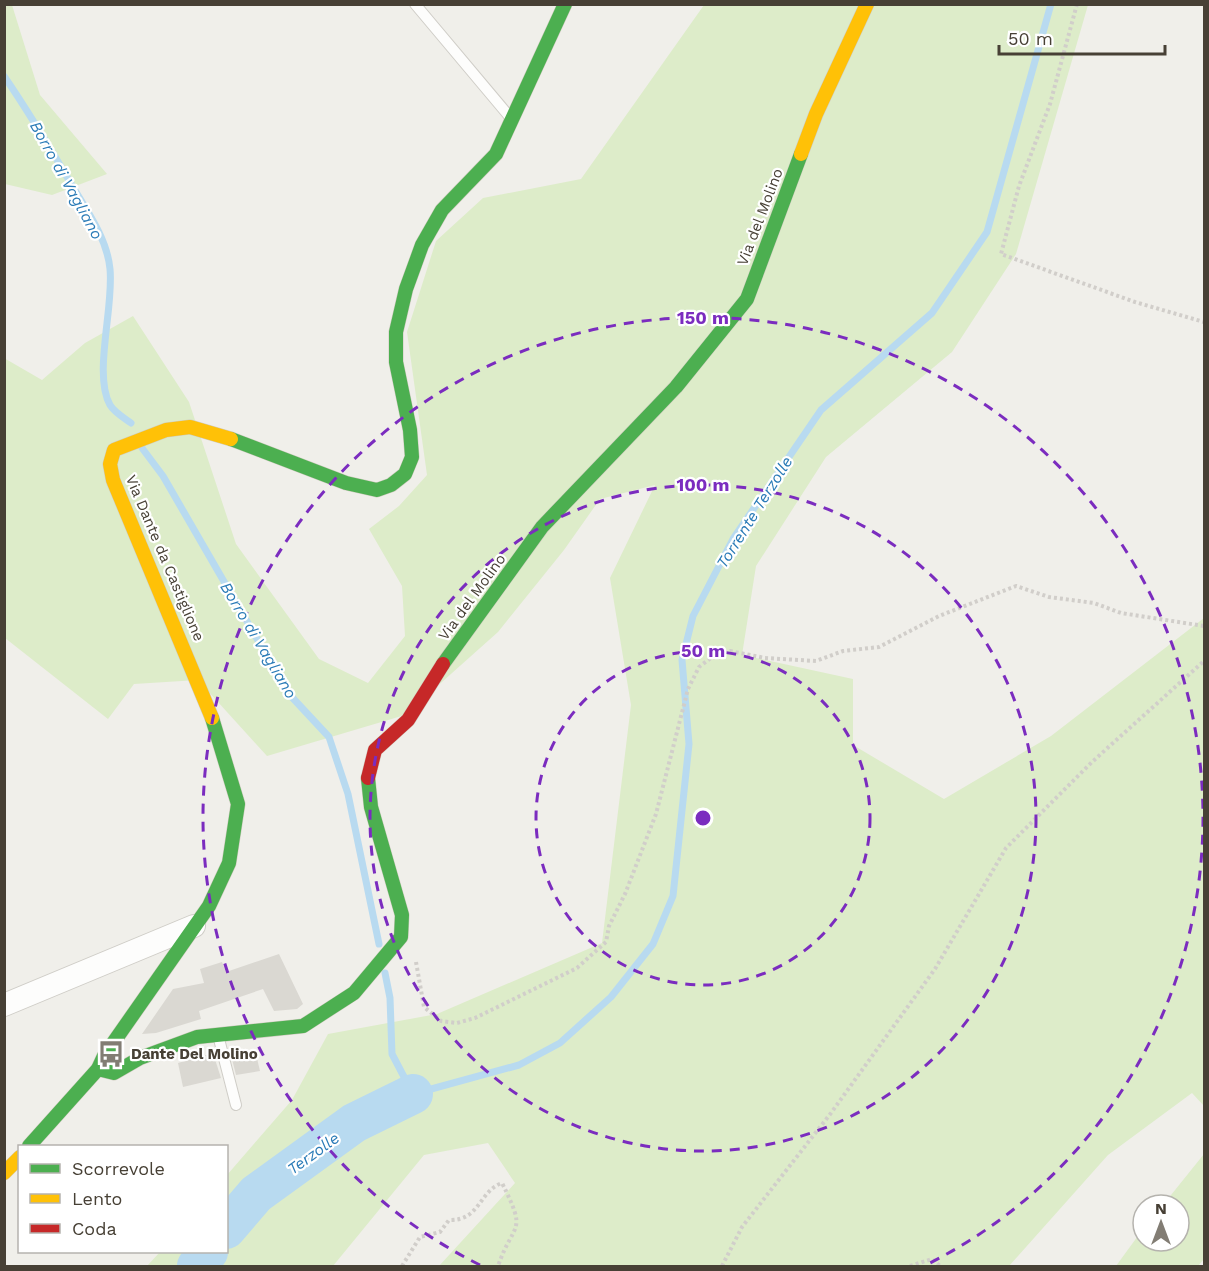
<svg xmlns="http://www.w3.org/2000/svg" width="1209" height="1271" font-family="'Work Sans',sans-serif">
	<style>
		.green { fill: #ddecc9 }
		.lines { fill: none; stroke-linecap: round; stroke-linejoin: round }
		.stream { stroke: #b8daf0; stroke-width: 7 }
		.river { stroke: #b8daf0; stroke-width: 40 }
		.building { fill: #dad8d2 }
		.lane-casing { stroke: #cfcdc7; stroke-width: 12 }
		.street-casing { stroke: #cfcdc7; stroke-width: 24 }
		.fast-casing { stroke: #d0ccc0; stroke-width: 15 }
		.slow-casing { stroke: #d0ccc0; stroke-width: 15 }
		.jam-casing { stroke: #d0ccc0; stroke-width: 15 }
		.path { stroke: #d1ceca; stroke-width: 4; stroke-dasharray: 3 3; stroke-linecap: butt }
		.lane { stroke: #fdfdfc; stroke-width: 10 }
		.street { stroke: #fdfdfc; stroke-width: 22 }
		.fast { stroke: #4caf50; stroke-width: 14 }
		.slow { stroke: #ffc107; stroke-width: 14 }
		.jam { stroke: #c62828; stroke-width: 14 }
		.ring { fill: none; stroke: #7b2cbf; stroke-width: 3; stroke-dasharray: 10 8 }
		.labels { text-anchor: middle; stroke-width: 4.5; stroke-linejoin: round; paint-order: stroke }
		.street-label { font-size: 15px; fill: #474035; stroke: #fff }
		.poi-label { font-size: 15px; font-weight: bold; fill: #474035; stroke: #fff; text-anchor: start }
		.water-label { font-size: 16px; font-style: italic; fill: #2a7bb7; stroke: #fff }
		.centre { fill: #7b2cbf; stroke: #fff; stroke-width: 3 }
		.ring-label { font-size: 18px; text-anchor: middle; font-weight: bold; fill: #7b2cbf; stroke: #fff; stroke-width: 4.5; stroke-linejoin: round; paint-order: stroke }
	</style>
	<rect width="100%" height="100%" fill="#f0efea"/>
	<g class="green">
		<path d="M12,5L40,95L107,174L52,195L5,184L4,5Z"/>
		<path d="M704,5H1088L1016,254L952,352L826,457L756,566L742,655L853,679V745L944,799L1051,736L1204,618V1106L1192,1093L1108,1155L1009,1266H439L515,1183L488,1143L424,1155L333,1266H147L160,1252H226L227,1175L292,1100L328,1034L437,1014L602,943L631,705L610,578L655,485L600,499L564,550L498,632L405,715L267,756L198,680L134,684L108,719L5,638L4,358L42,380L85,343L133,316L189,402L236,544L319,659L368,683L405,636L402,586L369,529L399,506L427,475L407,332L436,241L483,198L581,179Z"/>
		<path d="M1204,1154V1259L1198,1266H1116L1143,1229V1241H1179V1205H1163Z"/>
	</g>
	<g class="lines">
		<g class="stream">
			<path d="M4,76C28,111 49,146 70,182C85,208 107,237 110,269C114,307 93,375 110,405C114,412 124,418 131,423"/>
			<path d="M142,448L163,476L289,694L329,737L348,794L379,944"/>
			<path d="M385,973L390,998L392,1054L413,1094L519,1065L560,1043L611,997L653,944L673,896L689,744L682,660L693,616L733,539L821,410L932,313L987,232L1051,4"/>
		</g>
		<g class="river">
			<path d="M226,1229L256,1194L354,1123L413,1094"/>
			<path d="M197,1266L208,1252"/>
		</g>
	</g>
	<g class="building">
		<path d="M279,954L303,1004L297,1009L274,1011L263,989L199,1011L201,1019L156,1033L142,1034L173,989L204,983L200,969L222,962L226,972Z"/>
		<path d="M255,1050L260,1071L236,1075L231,1055Z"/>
		<path d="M213,1053L221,1078L183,1087L178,1063Z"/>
	</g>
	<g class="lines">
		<defs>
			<g id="lane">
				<path d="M415,4L509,116"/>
				<path d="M219,1039L236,1105"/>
			</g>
			<path id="street" d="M4,1005L194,926"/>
			<g id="fast">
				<path d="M231,439L346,483L377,490L391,485L405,474L412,457L410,430L396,362V332L406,289L422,245L442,210L496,154L565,4"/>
				<path d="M443,664L542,527L676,387L747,299L801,154"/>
				<path d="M98,1069L114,1073L140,1058L197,1037L303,1026L354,993L401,937L402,915L371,807L368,778"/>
				<path d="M29,1146L98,1069L104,1056L209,906L229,863L238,804L212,718"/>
			</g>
			<g id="slow">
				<path d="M801,154L816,114L867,4"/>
				<path d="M212,718L113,480L110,464L114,450L166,430L190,427L231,439"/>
				<path d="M4,1173L20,1157"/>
			</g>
			<path id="jam" d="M368,778L375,750L408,720L443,664"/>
		</defs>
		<use href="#lane" class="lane-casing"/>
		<use href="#street" class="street-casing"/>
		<use href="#fast" class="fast-casing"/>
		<use href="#slow" class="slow-casing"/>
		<use href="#jam" class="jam-casing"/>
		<g class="path">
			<path d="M1077,4L1050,104L1019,186L1001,254L1135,302L1204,322"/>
			<path d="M416,962L424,1007L441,1021L457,1023L475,1018L577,968L606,942L609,926L625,894L656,814L688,689L699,667L716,654L730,651L765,658L816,661L843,651L879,647L939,616L1016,586L1049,597L1094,603L1121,613L1204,626"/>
			<path d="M402,1266L420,1237L440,1232L449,1220C480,1221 479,1191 502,1183C528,1235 514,1220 498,1266"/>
			<path d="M722,1266L742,1227L831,1113L935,969L1006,848L1092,762L1204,661"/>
			<path d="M910,1266L932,1259L940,1266"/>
		</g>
		<use href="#lane" class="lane"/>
		<use href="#street" class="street"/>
		<use href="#fast" class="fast"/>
		<use href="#slow" class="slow"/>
		<use href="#jam" class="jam"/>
	</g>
	<g class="ring">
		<circle cx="703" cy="818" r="167"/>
		<circle cx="703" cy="818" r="333"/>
		<path d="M480 1265A500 500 0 1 1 926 1265"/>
	</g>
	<defs>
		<symbol id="bus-bare" viewBox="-9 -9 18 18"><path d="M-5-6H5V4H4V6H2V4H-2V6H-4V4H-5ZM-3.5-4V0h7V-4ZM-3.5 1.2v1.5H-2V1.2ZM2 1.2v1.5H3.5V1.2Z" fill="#827d74" stroke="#fff" stroke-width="2.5" paint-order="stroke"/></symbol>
	</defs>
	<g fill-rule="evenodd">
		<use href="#bus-bare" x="92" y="1035" width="38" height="38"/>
	</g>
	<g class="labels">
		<g class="street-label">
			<text transform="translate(760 217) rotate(-69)" y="5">Via del Molino</text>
			<text transform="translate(165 558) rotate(67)" y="5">Via Dante da Castiglione</text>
			<text transform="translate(472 597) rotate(-54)" y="5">Via del Molino</text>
		</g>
		<g class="poi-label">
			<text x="131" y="1059">Dante Del Molino</text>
		</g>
		<g class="water-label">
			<text transform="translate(67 180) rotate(61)" y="6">Borro di Vagliano</text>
			<text transform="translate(754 512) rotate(-58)" y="6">Torrente Terzolle</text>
			<text transform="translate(259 640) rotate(59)" y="6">Borro di Vagliano</text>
			<text transform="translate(313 1153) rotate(-36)" y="6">Terzolle</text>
		</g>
	</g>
	<circle cx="703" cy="818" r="9" class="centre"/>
	<g class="ring-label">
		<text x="703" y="324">150 m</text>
		<text x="703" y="491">100 m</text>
		<text x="703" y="657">50 m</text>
	</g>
	<rect width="1209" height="1271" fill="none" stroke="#474035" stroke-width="12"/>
	<rect x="18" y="1145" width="210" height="108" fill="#ffffff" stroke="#b5b3ae" stroke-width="1.5"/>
	<rect x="30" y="1164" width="30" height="9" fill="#4caf50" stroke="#b5b3ae" stroke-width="1.5"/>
	<text x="72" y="1175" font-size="18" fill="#474035">Scorrevole</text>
	<rect x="30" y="1194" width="30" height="9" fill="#ffc107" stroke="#b5b3ae" stroke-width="1.5"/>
	<text x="72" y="1205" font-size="18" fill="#474035">Lento</text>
	<rect x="30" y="1224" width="30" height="9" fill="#c62828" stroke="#b5b3ae" stroke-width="1.5"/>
	<text x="72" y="1235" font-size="18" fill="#474035">Coda</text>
	<g transform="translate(1161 1223)"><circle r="28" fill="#ffffff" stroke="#b5b3ae" stroke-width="1.5"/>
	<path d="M0-4.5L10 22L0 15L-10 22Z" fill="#827d74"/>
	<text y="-9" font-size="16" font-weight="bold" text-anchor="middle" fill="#474035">N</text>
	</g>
	<path d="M999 45v9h166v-9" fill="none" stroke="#474035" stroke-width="3"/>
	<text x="1008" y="45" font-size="18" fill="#474035" stroke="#ffffff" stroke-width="4.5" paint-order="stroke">50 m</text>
</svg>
